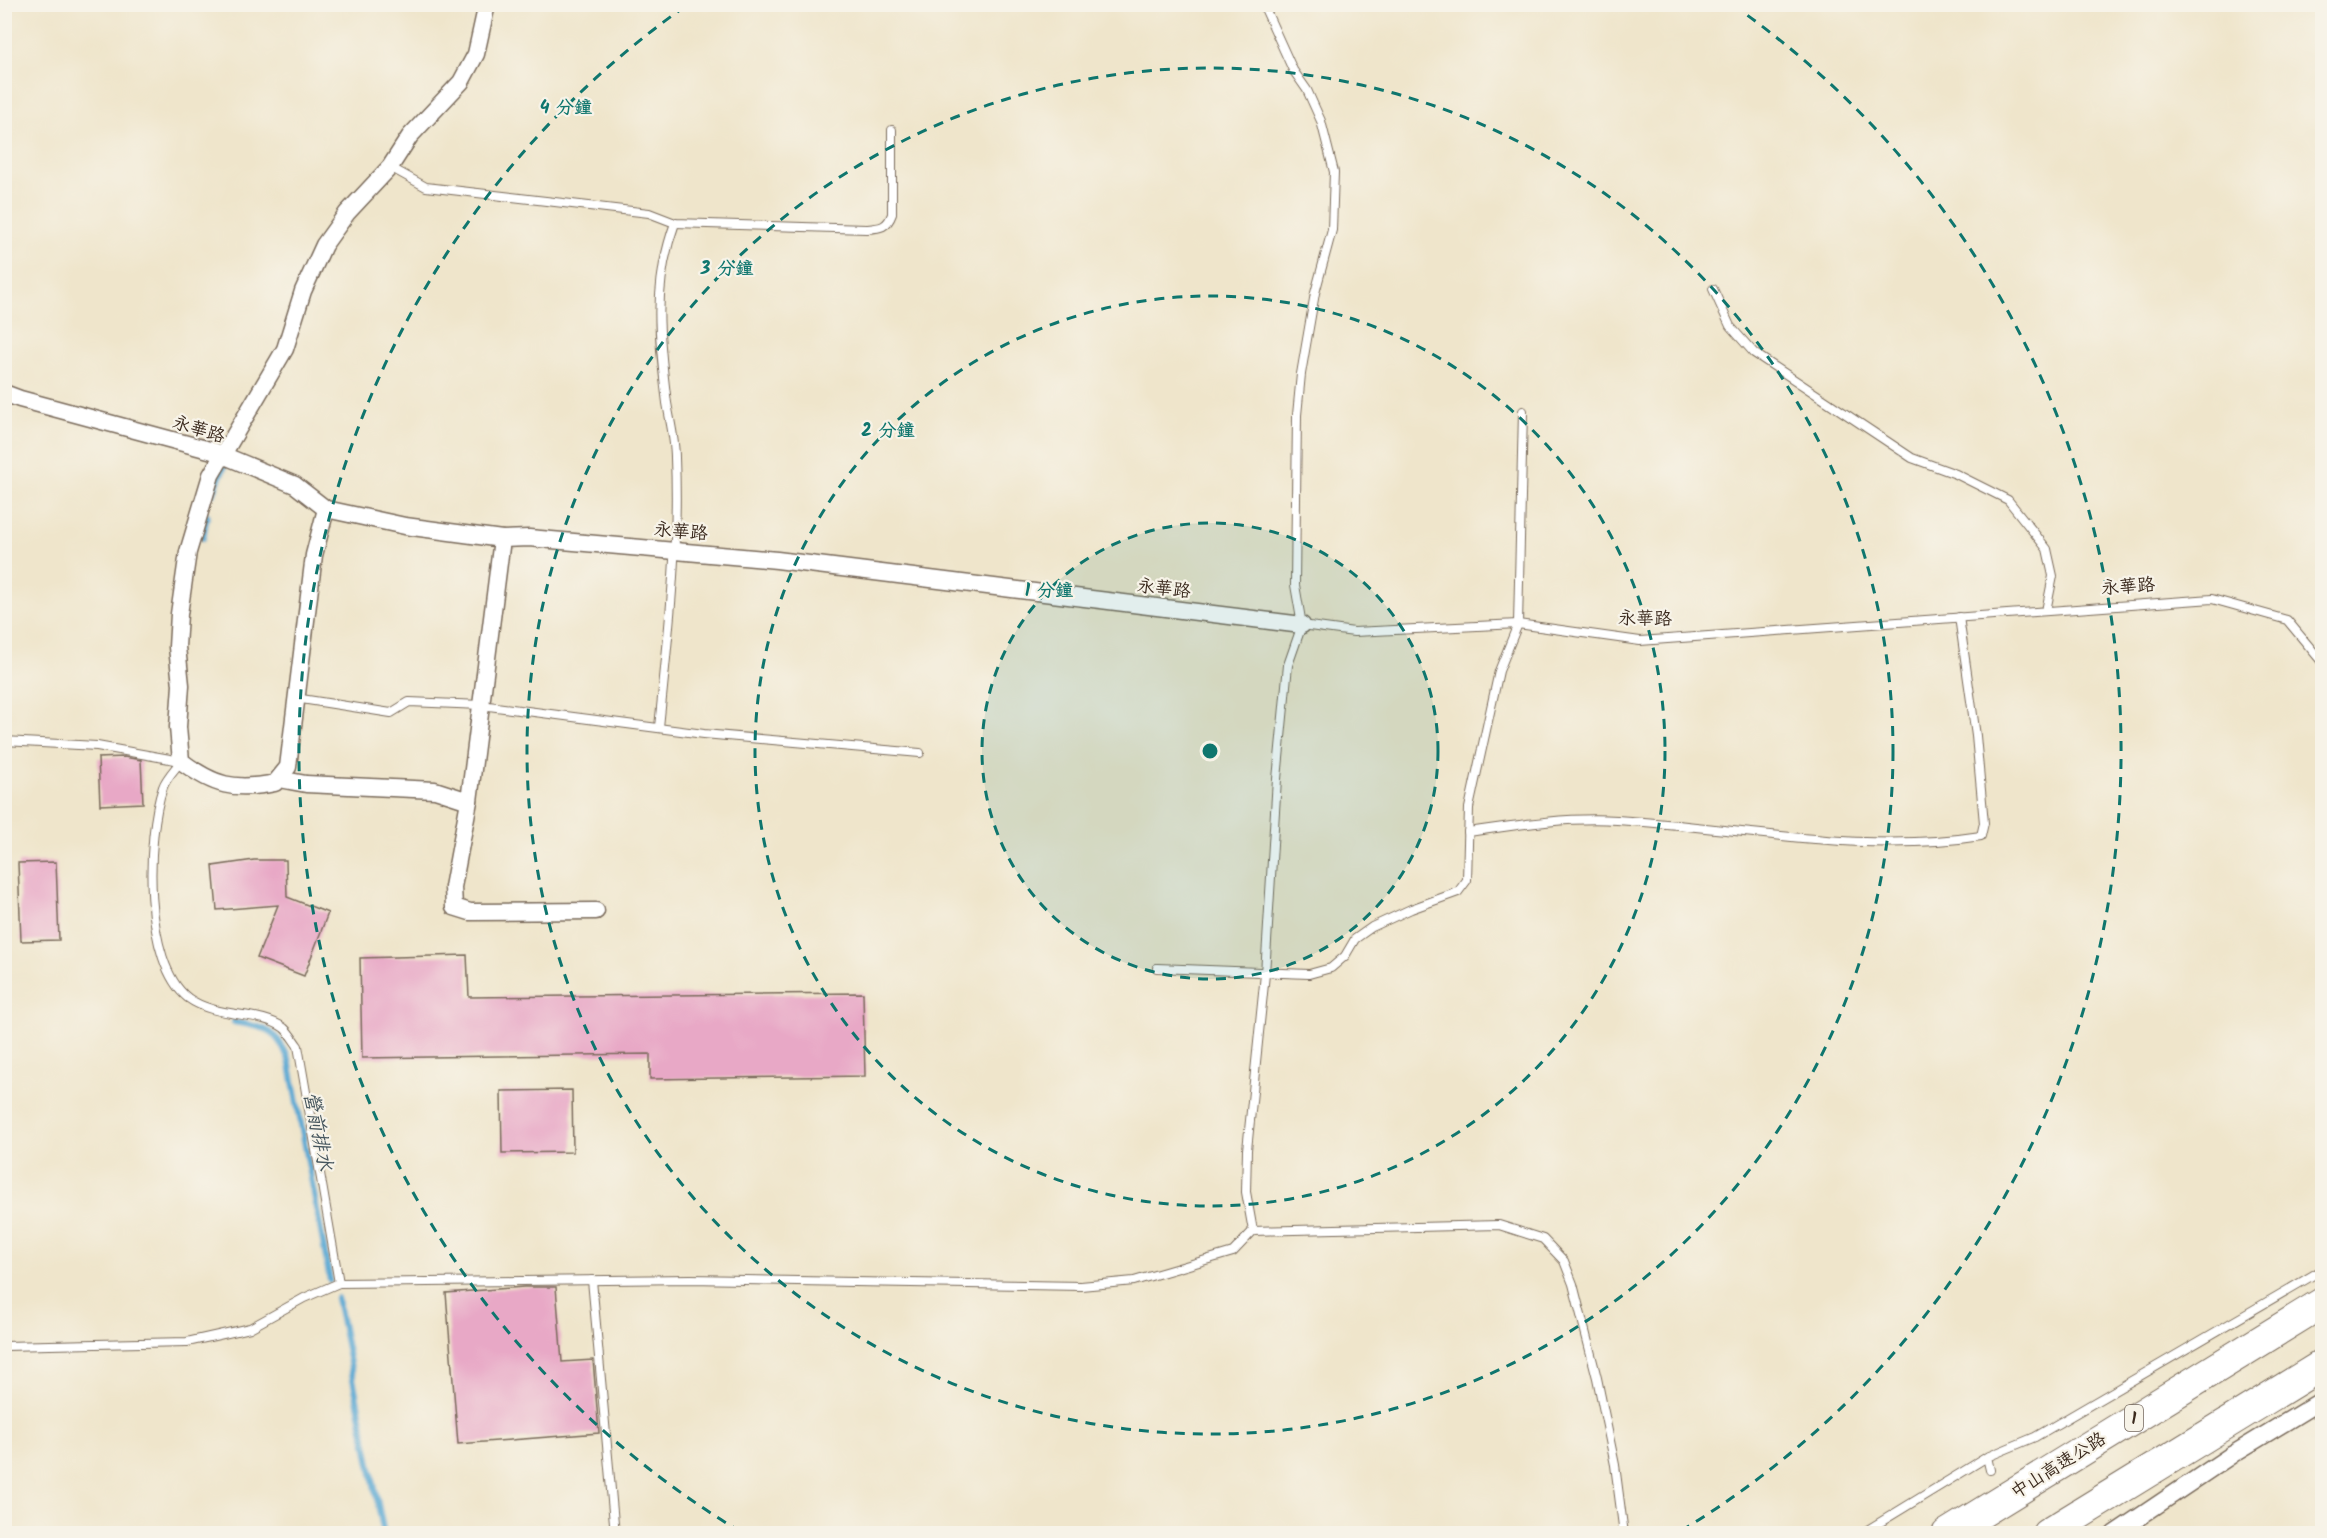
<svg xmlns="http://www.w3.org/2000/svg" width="2327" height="1538" font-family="Kalam,'LXGW WenKai TC',sans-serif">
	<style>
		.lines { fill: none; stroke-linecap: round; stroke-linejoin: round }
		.stream { stroke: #59a8d3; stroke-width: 6 }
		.building { fill: #e8a8c6 }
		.lane-casing { stroke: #7a6b5b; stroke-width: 10 }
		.street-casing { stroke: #7a6b5b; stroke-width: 19 }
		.highway-casing { stroke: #7a6b5b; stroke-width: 32 }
		.lane { stroke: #fff; stroke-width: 8 }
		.street { stroke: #fff; stroke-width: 16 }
		.highway { stroke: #fff; stroke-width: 30 }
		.ring { fill: none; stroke: #0f766e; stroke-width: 3; stroke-dasharray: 10 8 }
		.labels { text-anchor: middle; stroke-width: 4.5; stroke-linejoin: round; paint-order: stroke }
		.shield { fill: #f7f3e8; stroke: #73665b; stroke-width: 1.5 }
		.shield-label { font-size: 16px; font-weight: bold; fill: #3b2a1e }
		.street-label { font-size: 18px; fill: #3b2a1e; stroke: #f7f3e8 }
		.water-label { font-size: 20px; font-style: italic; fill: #46565d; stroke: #f7f3e8 }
		.centre { fill: #0f766e; stroke: #f7f3e8; stroke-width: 3 }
		.ring-label { font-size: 18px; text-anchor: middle; font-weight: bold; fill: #0f766e; stroke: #f7f3e8; stroke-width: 4.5; stroke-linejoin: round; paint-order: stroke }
	</style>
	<rect width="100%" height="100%" fill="#f7f3e8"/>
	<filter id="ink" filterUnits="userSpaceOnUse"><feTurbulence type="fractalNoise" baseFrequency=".0167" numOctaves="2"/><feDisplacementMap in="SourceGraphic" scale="12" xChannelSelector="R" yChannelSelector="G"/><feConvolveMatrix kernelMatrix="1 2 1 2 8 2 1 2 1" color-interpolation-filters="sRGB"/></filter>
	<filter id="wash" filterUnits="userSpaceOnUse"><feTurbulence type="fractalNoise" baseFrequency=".008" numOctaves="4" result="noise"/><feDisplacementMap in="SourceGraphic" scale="24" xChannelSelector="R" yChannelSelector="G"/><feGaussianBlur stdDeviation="1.35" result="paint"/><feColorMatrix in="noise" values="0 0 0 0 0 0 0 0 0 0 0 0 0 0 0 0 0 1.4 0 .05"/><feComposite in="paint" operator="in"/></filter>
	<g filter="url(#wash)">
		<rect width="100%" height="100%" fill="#efe5cb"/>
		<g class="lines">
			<g class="stream">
				<path d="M213,494L224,467"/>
				<path d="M203,538L207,515"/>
				<path d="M234,1022C266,1028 276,1028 289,1060L330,1280"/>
				<path d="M337,1298L384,1534"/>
			</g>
		</g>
		<g id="blocks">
			<g class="building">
				<path d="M124,757L141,760L143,803L100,805L98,758Z"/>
				<path d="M254,860H286L287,897L328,913L304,976L257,958L278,905L217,910L213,866Z"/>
				<path d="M56,862L59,940L21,941L18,863Z"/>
				<path d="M467,955L469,997L863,993L865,1076L650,1079V1054L362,1058L360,958Z"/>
				<path d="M572,1090L573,1152L502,1153L501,1091Z"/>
				<path d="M524,1287H556L562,1362L593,1360L599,1433L458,1444L446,1293Z"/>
			</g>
		</g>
	</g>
	<g filter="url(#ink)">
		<use href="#blocks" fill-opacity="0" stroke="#7a6b5b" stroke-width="1.5"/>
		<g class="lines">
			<defs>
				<g id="lane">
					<path d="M390,167L426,187L649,213L675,223L866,229C880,228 887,228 892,214V130"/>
					<path d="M1713,289L1730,326L1754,353L1912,458L1956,474L2008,500L2047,549L2053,576L2046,611"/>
					<path d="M1302,625L1354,632L1518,624L1640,641L2212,599L2287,620L2322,662"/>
					<path d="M295,698L391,713L409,702L481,705L704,734L920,753"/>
					<path d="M659,727C668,638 679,548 675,458C675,440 670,421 667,403C659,339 652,286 675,223"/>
					<path d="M4,741L97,746L181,761C175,769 166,778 163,787C146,837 143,963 188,998C217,1019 259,1010 284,1028C289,1032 294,1041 298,1046L339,1283"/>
					<path d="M1468,832C1517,825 1567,817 1617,820C1737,827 1861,855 1981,836L1984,823L1976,736L1959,617"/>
					<path d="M1157,968L1309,974L1331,968L1345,956L1355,939L1372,927L1411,909L1458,892L1467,880L1469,808L1499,671L1518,624L1523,411"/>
					<path d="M1253,1231L1246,1192L1247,1150L1265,974L1277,779L1288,665L1302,625L1295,585L1297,415L1301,374L1315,293L1332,230L1334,172L1321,121L1307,90L1293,70L1263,4"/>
					<path d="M592,1280L615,1534"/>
					<path d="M4,1346L187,1342L250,1328L304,1298L339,1283L691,1279L1081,1286L1134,1281L1233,1252L1253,1231L1499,1225L1543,1239L1564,1261L1573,1284L1597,1378L1615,1465L1624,1534"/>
					<path d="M1987,1457L2035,1437L2322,1270"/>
					<path d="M1861,1534L1987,1457L1990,1470"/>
				</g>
				<g id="street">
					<path d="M4,393L20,399L213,451L295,485L326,509L405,526L502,539L529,538L777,560L1302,625"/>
					<path d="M326,509L314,555L288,767L275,783C234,791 214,786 181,761L178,727L181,685L177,647L179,614L188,552L211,475L285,349L303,291L324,245L347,213L390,167L410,136L461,82L476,54L487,4"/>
					<path d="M502,539L469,801L453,887L454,907L470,912L596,911"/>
					<path d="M279,779L306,784L435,790L469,801"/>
					<path d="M2114,1534L2233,1454L2322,1400"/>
				</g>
				<g id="highway">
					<path d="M1947,1534L2322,1303"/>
					<path d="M2047,1534L2322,1365"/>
				</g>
			</defs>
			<use href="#lane" class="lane-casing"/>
			<use href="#street" class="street-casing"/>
			<use href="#highway" class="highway-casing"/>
			<use href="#lane" class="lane"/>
			<use href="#street" class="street"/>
			<use href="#highway" class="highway"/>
		</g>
	</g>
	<circle cx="1210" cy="751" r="228" fill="#0f766e" fill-opacity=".12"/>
	<g class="ring">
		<circle cx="1210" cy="751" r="228"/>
		<circle cx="1210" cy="751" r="455"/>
		<circle cx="1210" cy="751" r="683"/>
		<path d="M741 1532A911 911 0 0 1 687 5M1733 5A911 911 0 0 1 1679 1532"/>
	</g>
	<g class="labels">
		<rect class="shield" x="2125" y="1405" width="18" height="26" rx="4.5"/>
		<g class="shield-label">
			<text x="2134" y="1424">1</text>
		</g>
		<g class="street-label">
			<text transform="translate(199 429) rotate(17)" y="6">永華路</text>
			<text transform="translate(681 531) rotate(5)" y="6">永華路</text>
			<text transform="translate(2128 586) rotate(-4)" y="6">永華路</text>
			<text transform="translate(1164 588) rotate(7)" y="6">永華路</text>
			<text transform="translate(1645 618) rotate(1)" y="6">永華路</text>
			<text transform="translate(2058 1465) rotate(-32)" y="6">中山高速公路</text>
		</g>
		<g class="water-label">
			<text transform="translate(319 1131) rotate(79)" y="7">營前排水</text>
		</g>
	</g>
	<circle cx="1210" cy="751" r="9" class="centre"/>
	<g class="ring-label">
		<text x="566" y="113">4 分鐘</text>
		<text x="727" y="274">3 分鐘</text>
		<text x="888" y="436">2 分鐘</text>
		<text x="1049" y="596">1 分鐘</text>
	</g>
	<rect width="2327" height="1538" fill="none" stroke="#f7f3e8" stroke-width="24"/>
</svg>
